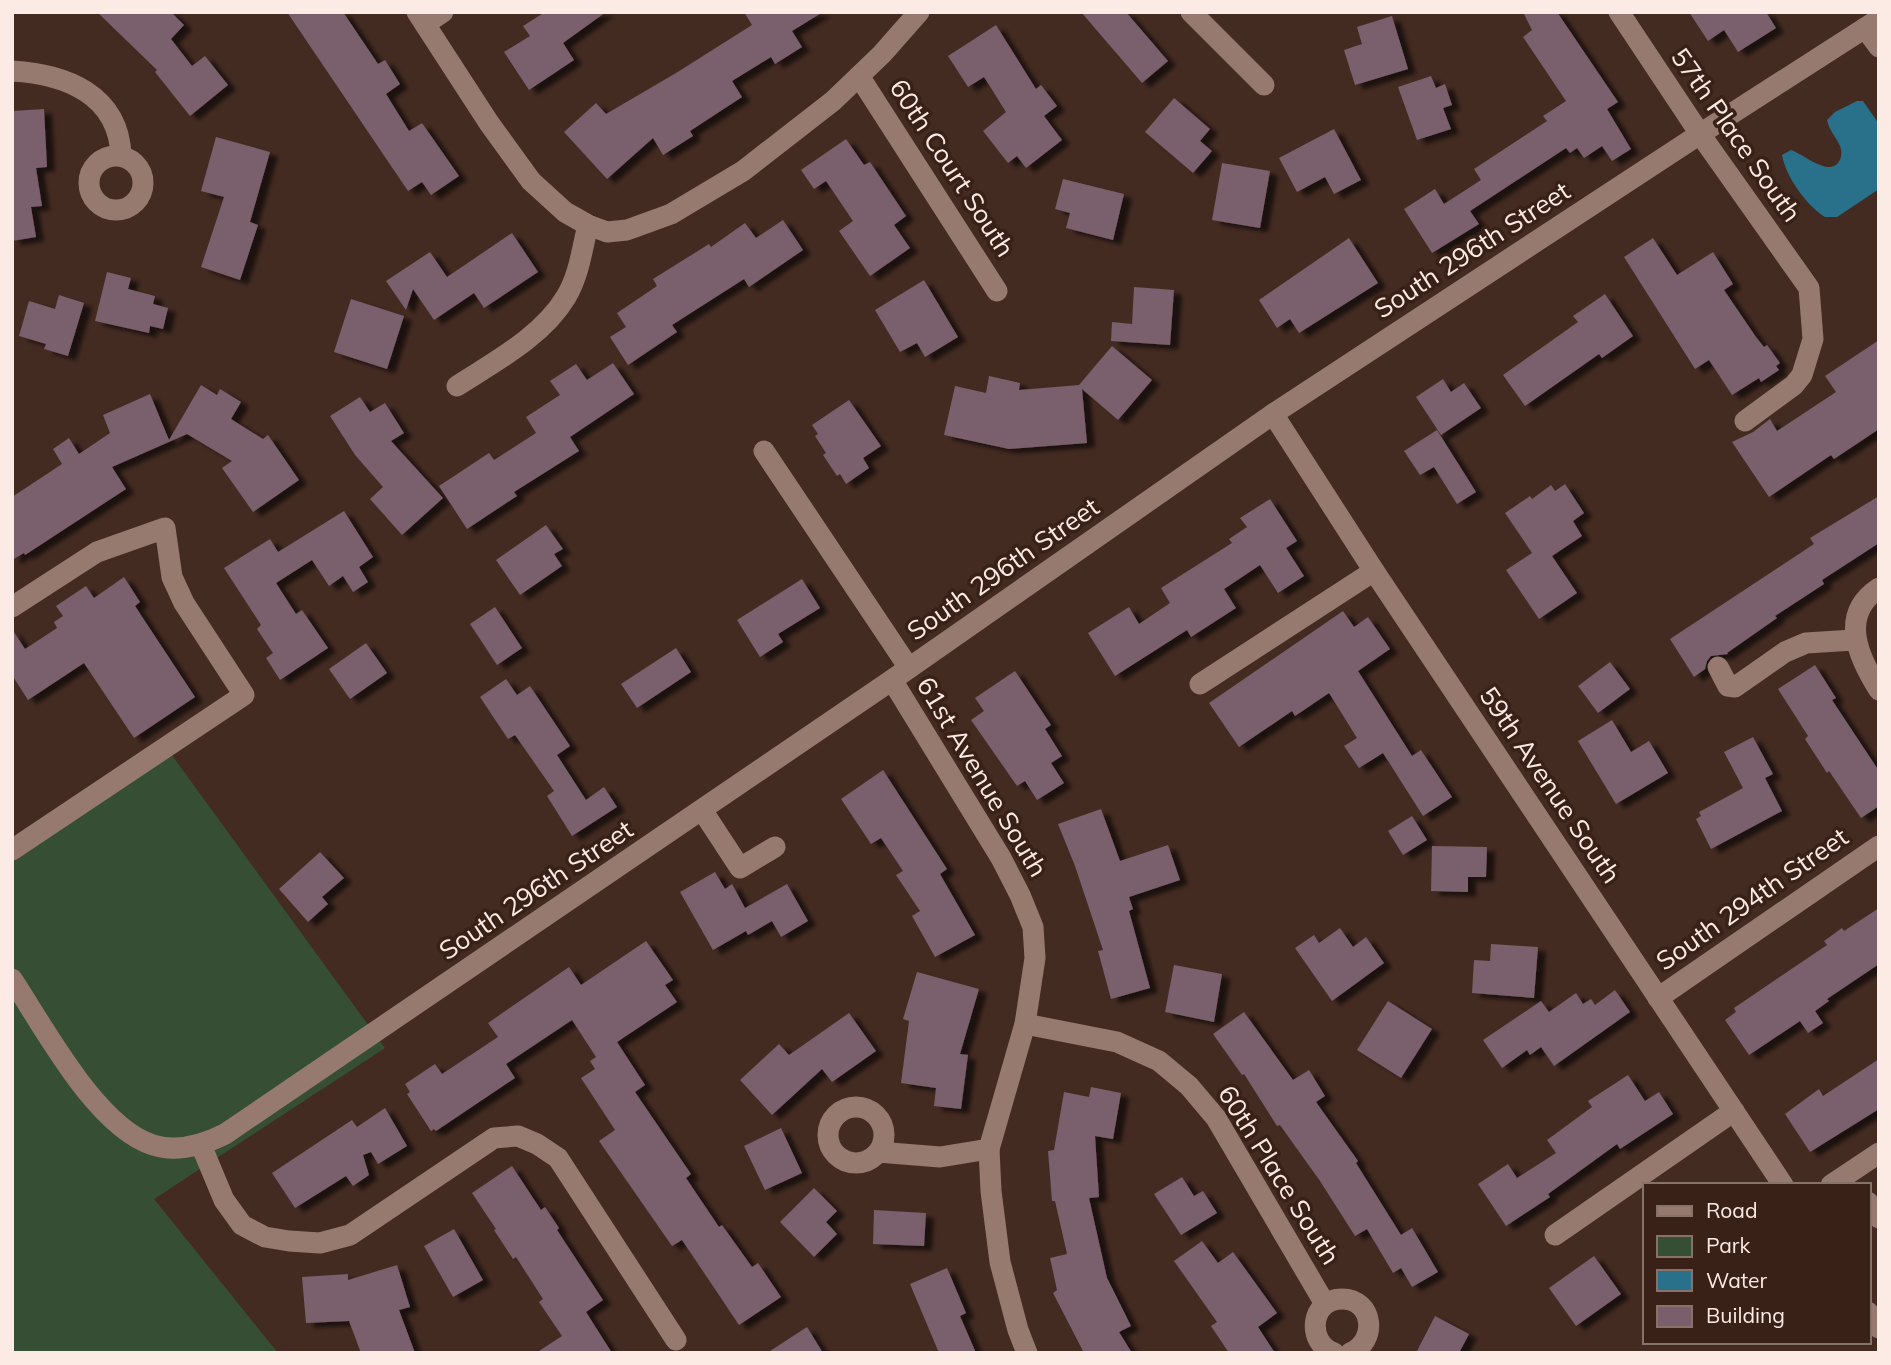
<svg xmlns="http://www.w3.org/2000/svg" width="1891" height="1365" font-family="Mulish,sans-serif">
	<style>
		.green { fill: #364f34 }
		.water { fill: #29718b }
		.building { fill: #7a5e6c; filter: url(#shadow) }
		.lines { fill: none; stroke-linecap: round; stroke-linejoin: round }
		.minor { stroke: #977a6f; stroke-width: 21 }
		.labels { text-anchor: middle; stroke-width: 7; stroke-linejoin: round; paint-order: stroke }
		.street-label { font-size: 26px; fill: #fcebe5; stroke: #392118 }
	</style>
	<defs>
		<filter id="shadow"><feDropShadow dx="8" dy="4.5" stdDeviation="2" flood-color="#0009"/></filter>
	</defs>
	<rect width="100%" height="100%" fill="#442b22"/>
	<path class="green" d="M166,747L385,1048L154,1199L278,1353H12V850Z"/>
	<path class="water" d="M1857,101H1863L1879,124V189L1837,217H1825C1807,206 1786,177 1782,155L1791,150C1803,154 1828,176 1838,163C1842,158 1842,151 1840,146C1836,137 1829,130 1827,120L1835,112Z"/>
	<g class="building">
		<path d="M97,12H171L184,25L171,39L192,66L205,56L228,85L190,116L155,72L157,70Z"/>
		<path d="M287,12H343L378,64L385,60L400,84L386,94L409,131L422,123L459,176L431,195L422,182L408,191Z"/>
		<path d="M545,12H606L563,43L574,60L529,90L504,52L530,36L523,26Z"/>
		<path d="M744,12H823L792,31L802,47L775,64L771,57L732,81L742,97L690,131L693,136L663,155L653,138L607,179L564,132L596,103L606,114L676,73L752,25Z"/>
		<path d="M1081,12H1126L1168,61L1142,83Z"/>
		<path d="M1523,12H1557L1618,102L1607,109L1631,149L1612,161L1602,146L1584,158L1577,148L1570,153L1566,148L1470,211L1479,224L1432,253L1404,209L1435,189L1444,204L1481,180L1474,169L1547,121L1543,116L1566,101L1523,37L1532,30Z"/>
		<path d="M1689,12H1766L1776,28L1738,52L1724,30L1708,41Z"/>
		<path d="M1392,16L1408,69L1355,85L1344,50L1362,44L1357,27Z"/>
		<path d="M996,25L1036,89L1041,85L1057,106L1044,116L1062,140L1026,168L1017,156L1008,163L983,131L1006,112L984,77L968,87L948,56Z"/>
		<path d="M1431,76L1436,88L1445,84L1452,105L1443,108L1451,129L1417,140L1398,87Z"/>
		<path d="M1174,98L1210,129L1200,141L1212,151L1193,173L1145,132Z"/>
		<path d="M44,109L47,167L36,168L42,206L31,207L36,237L12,241V111Z"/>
		<path d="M1334,129L1361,180L1334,194L1325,177L1297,192L1279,158Z"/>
		<path d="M216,137L270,152L250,222L258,225L240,280L201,267L224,197L201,191Z"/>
		<path d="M846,139L864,165L870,162L906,216L894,225L910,248L870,276L839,231L853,221L826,181L814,189L801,170Z"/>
		<path d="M1222,163L1270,171L1260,228L1212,220Z"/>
		<path d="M1063,179L1124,194L1113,240L1066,228L1070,213L1055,209Z"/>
		<path d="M783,220L803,250L749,287L744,279L672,325L677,332L628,365L610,337L626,327L617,313L657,286L653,279L709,244L711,247L745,223L756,238Z"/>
		<path d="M512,233L538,272L484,308L474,293L434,320L413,289L406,310L386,281L430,252L447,277Z"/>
		<path d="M1349,238L1378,283L1299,333L1290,319L1277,328L1259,300Z"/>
		<path d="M1653,238L1677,275L1713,252L1733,284L1724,290L1756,337L1764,347L1767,345L1780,363L1776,366L1779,370L1761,382L1759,378L1732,395L1709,360L1695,369L1624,257Z"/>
		<path d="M107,272L131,278L128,289L155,296L153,304L168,308L163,329L150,326L149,333L95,321Z"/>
		<path d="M924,280L958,337L925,357L917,343L900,352L875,310Z"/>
		<path d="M1134,287L1174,290L1170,345L1111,341L1112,322L1132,324Z"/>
		<path d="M1605,294L1633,336L1602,358L1599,354L1525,406L1503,375L1578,322L1573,316Z"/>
		<path d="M59,295L84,303L68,356L44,349L46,344L19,336L29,301L55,309Z"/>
		<path d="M351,299L404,316L387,369L334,352Z"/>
		<path d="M1879,340V429L1834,459L1831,455L1769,497L1732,442L1753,432L1770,419L1777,431L1836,392L1825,376Z"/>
		<path d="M1112,346L1152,380L1118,420L1082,389L1087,443L1009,449L944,435L955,386L986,393L989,376L1020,383L1019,390L1079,385Z"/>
		<path d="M613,363L634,394L570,437L579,451L514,492L517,496L467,529L439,486L489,453L494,460L536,433L526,417L560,395L550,381L576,364L587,380Z"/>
		<path d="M1443,379L1451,392L1464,383L1481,408L1441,435L1416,397Z"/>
		<path d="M201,385L217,395L220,389L241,402L231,419L263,439L268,435L299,480L253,512L222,468L232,461L187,434L112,467L126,489L25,555L24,553L12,560V497L62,464L53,449L69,438L79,454L110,433L103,415L150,394L169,440Z"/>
		<path d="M360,397L370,412L385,403L404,433L391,441L443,498L402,535L370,499L383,487L355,455L330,416Z"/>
		<path d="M849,400L881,446L863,458L869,468L846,484L840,474L837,476L823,455L826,453L815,436L818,434L812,425Z"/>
		<path d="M1437,430L1476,492L1457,504L1434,467L1420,475L1404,451Z"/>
		<path d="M1565,484L1584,513L1573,521L1582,536L1552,556L1577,593L1539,619L1506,570L1532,553L1505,513L1530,496L1532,499L1551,485L1555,491Z"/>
		<path d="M1879,496V543L1822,580L1824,584L1775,616L1777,618L1727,653L1728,654L1711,656L1707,661L1705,669L1694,677L1670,639L1814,544L1810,538Z"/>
		<path d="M1270,499L1297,541L1286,548L1304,576L1278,593L1260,565L1224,589L1236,608L1191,637L1187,630L1115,676L1088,633L1129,607L1139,624L1170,603L1161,588L1232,543L1229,539L1247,527L1240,518Z"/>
		<path d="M344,511L373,557L359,567L368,582L353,592L343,576L329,586L312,560L276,583L296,614L302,610L328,648L280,680L266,658L273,653L257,629L261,625L224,568L270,539L278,552Z"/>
		<path d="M546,525L563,549L554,554L562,566L520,595L496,560Z"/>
		<path d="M124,577L140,602L135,606L195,697L134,738L84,663L28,700L12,675V629L25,649L57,628L54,622L63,616L56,606L86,586L94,598Z"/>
		<path d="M802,579L820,608L778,634L783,642L760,657L737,620Z"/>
		<path d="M495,607L522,648L497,665L470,624Z"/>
		<path d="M1343,611L1354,627L1368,617L1390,649L1358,671L1412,756L1421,750L1452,797L1423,816L1383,753L1359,768L1344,746L1357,738L1329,693L1295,716L1292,711L1239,747L1209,703Z"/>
		<path d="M366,643L387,673L350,699L329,669Z"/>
		<path d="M676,648L691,672L637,708L621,684Z"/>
		<path d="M1610,662L1630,689L1598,713L1578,686Z"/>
		<path d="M1815,665L1836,698L1832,700L1879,771V806L1861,818L1829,771L1827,773L1805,739L1808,736L1778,689Z"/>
		<path d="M1015,671L1051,725L1045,729L1062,756L1051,763L1064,783L1037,800L1025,781L1017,786L971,720L984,711L975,698Z"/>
		<path d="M506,679L517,695L530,686L570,746L557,755L586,800L604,787L617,807L572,836L547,796L554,791L515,735L508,739L480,697Z"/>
		<path d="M1612,720L1631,752L1649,741L1668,773L1616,804L1578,741Z"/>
		<path d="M1753,737L1773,774L1765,778L1782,811L1711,849L1696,819L1701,816L1699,812L1743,788L1724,752Z"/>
		<path d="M883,770L947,869L940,874L975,935L935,957L912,916L920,911L896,875L903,871L881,838L871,844L841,799Z"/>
		<path d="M1101,809L1120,861L1168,845L1180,880L1129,897L1133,909L1129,911L1150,988L1111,999L1098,951L1103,950L1075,866L1058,824Z"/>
		<path d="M1412,816L1427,840L1403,855L1388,831Z"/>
		<path d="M1432,846L1487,847L1486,877H1468V892L1431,891Z"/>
		<path d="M320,852L344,878L322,897L328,904L308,922L279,889Z"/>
		<path d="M715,872L725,889L732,884L745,908L787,884L808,921L781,937L772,921L748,935L746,931L713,950L680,892Z"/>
		<path d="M1879,908V964L1827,999L1829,1001L1815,1011L1823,1023L1808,1033L1800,1021L1749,1055L1725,1020L1736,1012L1734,1008L1827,945L1824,941L1842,928L1844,931Z"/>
		<path d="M1340,928L1353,947L1366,937L1384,963L1332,1001L1295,948L1314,935L1319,943Z"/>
		<path d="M646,941L673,980L665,985L677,1002L617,1042L645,1085L635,1092L691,1174L686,1178L719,1227L722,1225L752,1267L758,1263L781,1297L739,1325L682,1240L672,1246L599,1141L615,1130L581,1078L595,1069L590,1061L596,1057L572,1020L506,1064L515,1078L436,1131L434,1129L431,1131L407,1094L410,1092L405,1084L435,1064L442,1074L498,1037L488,1023L569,967L581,985Z"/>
		<path d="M1491,944L1538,947L1534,998L1472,993L1474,960L1490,961Z"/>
		<path d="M1174,965L1222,974L1214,1022L1165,1012Z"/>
		<path d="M917,972L979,989L960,1054L968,1055L961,1109L934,1106L936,1088L901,1083L909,1021L903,1019Z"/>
		<path d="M1615,990L1630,1012L1554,1066L1541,1047L1530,1055L1527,1050L1502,1068L1483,1040L1541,1001L1549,1012L1576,993L1583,1004L1591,999L1595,1005Z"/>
		<path d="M1388,1001L1432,1029L1401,1078L1357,1050Z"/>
		<path d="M1244,1012L1293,1080L1309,1070L1325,1096L1316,1102L1358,1161L1356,1163L1401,1235L1412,1228L1438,1272L1412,1287L1401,1268L1393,1273L1367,1229L1355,1236L1320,1181L1280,1125L1277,1126L1244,1074L1242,1075L1213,1034Z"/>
		<path d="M849,1013L876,1051L832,1082L822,1069L772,1115L740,1080L779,1044L789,1055Z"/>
		<path d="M1879,1059V1109L1810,1152L1785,1114L1819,1089L1823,1096Z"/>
		<path d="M1628,1075L1645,1101L1659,1092L1673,1114L1620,1149L1617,1144L1548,1194L1550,1197L1506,1226L1478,1184L1508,1164L1517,1178L1556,1153L1547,1140L1592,1107L1588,1101Z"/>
		<path d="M1091,1087L1121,1093L1113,1139L1095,1136L1099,1197L1089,1198L1107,1278L1131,1326L1119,1332L1132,1353H1084L1053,1293L1057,1290L1050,1258L1067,1254L1055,1201H1052L1048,1151L1054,1150L1064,1092L1089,1097Z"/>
		<path d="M385,1108L407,1146L378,1164L371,1152L363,1155L369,1175L353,1186L346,1176L295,1208L272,1173L352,1120L357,1127Z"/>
		<path d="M781,1128L802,1173L765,1190L744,1146Z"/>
		<path d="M512,1166L541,1210L545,1207L559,1228L557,1230L603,1300L586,1312L612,1353H536L562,1336L539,1302L543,1299L516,1257L513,1259L494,1230L496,1229L472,1193Z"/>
		<path d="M1182,1177L1194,1196L1203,1191L1217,1213L1181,1235L1154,1194Z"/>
		<path d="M814,1188L837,1211L826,1222L837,1234L814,1257L780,1222Z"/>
		<path d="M874,1210L926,1213L924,1246L873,1244Z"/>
		<path d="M454,1229L483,1280L453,1297L424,1246Z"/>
		<path d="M1202,1241L1218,1263L1233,1252L1277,1313L1258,1327L1275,1353H1229L1211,1326L1217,1322L1174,1261Z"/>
		<path d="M1594,1256L1621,1294L1576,1326L1549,1288Z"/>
		<path d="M397,1265L410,1307L399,1310L415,1353H361L349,1321L306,1323L302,1277L348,1274V1280Z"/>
		<path d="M947,1268L966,1313L960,1316L976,1353H939L910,1284Z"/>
		<path d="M1435,1316L1469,1334L1459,1353H1416Z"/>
		<path d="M807,1327L823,1353H767Z"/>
	</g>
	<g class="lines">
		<g class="minor">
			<path d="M417,12L489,123L531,181L565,212L588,225L607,232L627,230L671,214L743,171L833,101L882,54L919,12"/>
			<path d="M1191,12L1264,85"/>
			<path d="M1619,12L1700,134L1809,288L1813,339L1802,375L1794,385L1745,421"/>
			<path d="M425,24L443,12"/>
			<path d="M1865,28L1879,47"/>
			<path d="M12,71C65,74 119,94 121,156"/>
			<path d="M859,76L997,291"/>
			<circle cx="116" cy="183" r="27"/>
			<path d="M457,386C494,362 542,337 566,297C579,276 582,249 588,225"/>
			<path d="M1273,414L1374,571L1783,1185"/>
			<path d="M764,451L909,668"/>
			<path d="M1879,588C1838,615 1859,658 1879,690"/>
			<path d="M12,607L97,552L165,528L172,577L184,603L244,695L12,850"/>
			<path d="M1718,667L1728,686L1735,687L1785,652L1806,643L1854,640"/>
			<path d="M892,680L1001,858L1020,895L1033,927L1035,958L1025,1024L989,1149L991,1191L1000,1262L1018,1330L1027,1353"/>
			<path d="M1200,684L1374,571"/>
			<path d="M702,810L740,868L775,847"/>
			<path d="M12,979C44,1027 96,1127 153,1145C178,1153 203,1145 225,1134L892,680L1273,414L1700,134L1879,19"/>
			<path d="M1658,998L1879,846"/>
			<path d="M1025,1024L1117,1042L1159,1061L1189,1086L1216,1118L1325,1304"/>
			<circle cx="856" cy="1135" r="28"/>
			<path d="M201,1145L224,1200L242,1225L265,1237L289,1241L320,1243L350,1235L494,1138L518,1136L537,1144L558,1158L676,1340"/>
			<path d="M878,1152L940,1157L989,1149"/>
			<path d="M1831,1185L1879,1153"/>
			<path d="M1868,1202L1879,1218"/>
			<path d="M1555,1235L1734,1111"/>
			<path d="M1868,1312L1879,1328"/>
			<path d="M1334,1353C1306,1343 1310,1299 1342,1299C1374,1299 1378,1342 1350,1353"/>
		</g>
	</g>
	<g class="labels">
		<g class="street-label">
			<text transform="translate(1736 135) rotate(55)" y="9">57th Place South</text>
			<text transform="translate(952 168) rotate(57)" y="9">60th Court South</text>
			<text transform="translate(1472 250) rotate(-33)" y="9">South 296th Street</text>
			<text transform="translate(1003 569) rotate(-35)" y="9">South 296th Street</text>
			<text transform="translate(982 777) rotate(59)" y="9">61st Avenue South</text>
			<text transform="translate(1550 785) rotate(56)" y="9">59th Avenue South</text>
			<text transform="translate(536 890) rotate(-34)" y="9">South 296th Street</text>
			<text transform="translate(1752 899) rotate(-35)" y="9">South 294th Street</text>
			<text transform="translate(1279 1175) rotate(58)" y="9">60th Place South</text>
		</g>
	</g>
	<rect width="1891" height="1365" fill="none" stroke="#fcebe5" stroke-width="28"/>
	<rect x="1643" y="1183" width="228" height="161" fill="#392118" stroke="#87726a" stroke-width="2"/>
	<rect x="1657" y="1206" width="35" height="10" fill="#977a6f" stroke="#87726a" stroke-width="2"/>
	<text x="1706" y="1218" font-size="21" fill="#fcebe5">Road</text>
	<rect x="1657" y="1236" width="35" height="21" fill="#364f34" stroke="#87726a" stroke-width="2"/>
	<text x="1706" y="1253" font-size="21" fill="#fcebe5">Park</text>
	<rect x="1657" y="1270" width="35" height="21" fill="#29718b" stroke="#87726a" stroke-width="2"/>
	<text x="1706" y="1288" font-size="21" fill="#fcebe5">Water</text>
	<rect x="1657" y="1306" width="35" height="21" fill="#7a5e6c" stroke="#87726a" stroke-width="2"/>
	<text x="1706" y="1323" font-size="21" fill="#fcebe5">Building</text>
</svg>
